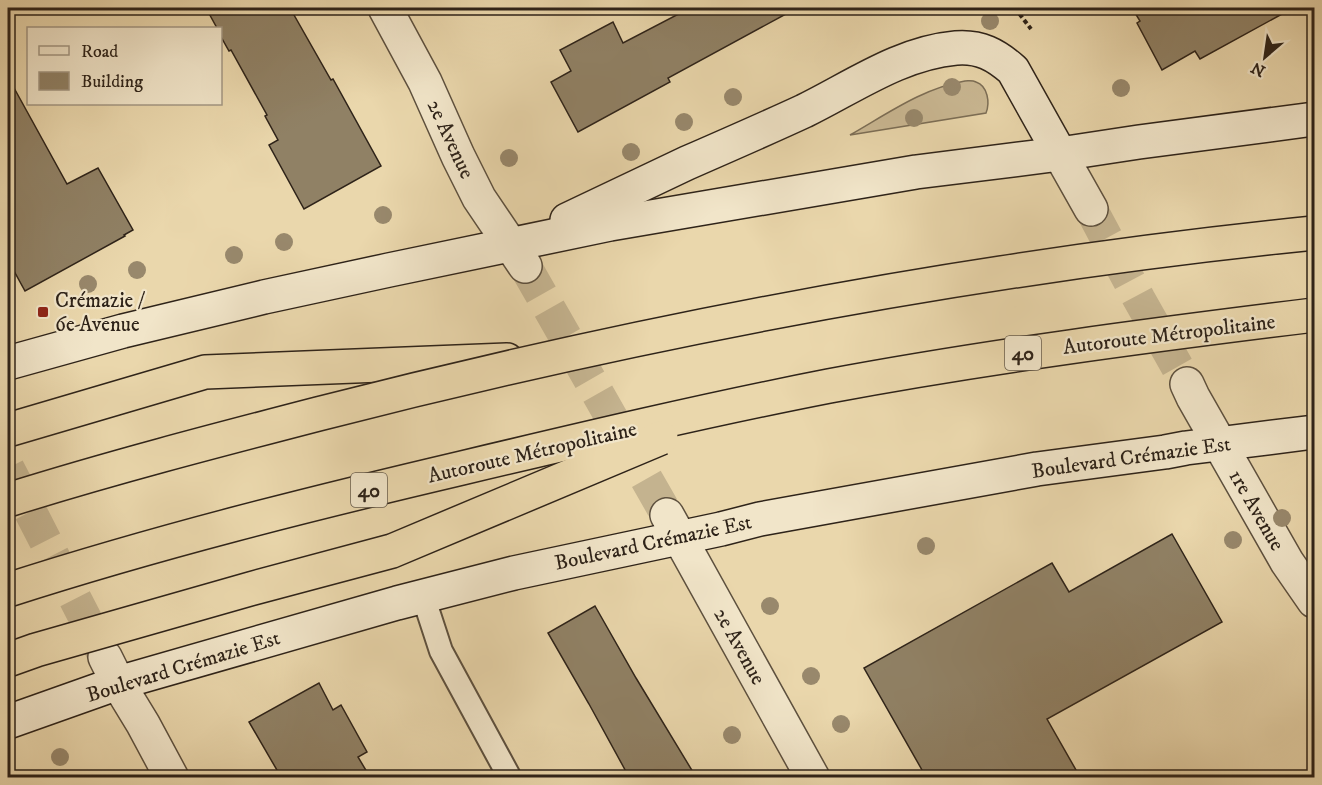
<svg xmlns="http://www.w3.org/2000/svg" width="1322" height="785" font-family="'IM FELL DW Pica',serif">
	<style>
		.green { fill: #cab893; stroke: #7c6e56; stroke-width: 1.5 }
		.building { fill: #908165; stroke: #2e2319; stroke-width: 1.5 }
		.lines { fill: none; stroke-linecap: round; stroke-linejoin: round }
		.street-tunnel { stroke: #c4b38f; stroke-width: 33; stroke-dasharray: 33 16; stroke-linecap: butt }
		.lane-casing { stroke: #5d503e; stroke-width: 26 }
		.street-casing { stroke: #5d503e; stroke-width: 36 }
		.secondary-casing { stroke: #2e2319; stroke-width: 36 }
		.highway-casing { stroke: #2e2319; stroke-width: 36 }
		.path { stroke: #2e2319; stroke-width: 4; stroke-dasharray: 4.5 3; stroke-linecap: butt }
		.lane { stroke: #f1e5c9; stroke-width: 22 }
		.street { stroke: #f1e5c9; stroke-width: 33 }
		.secondary { stroke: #f1e5c9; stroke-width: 33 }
		.highway { stroke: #ead7ac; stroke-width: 33 }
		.highway-bridge-casing { stroke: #2e2319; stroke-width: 36; stroke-linecap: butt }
		.highway-bridge { stroke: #ead7ac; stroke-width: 33 }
		.tree { fill: #98886c }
		.poi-dot { fill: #8f2418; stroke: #f1e5c9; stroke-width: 2 }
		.labels { text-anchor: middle; stroke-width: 4.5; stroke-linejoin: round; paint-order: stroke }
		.shield { fill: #f1e5c9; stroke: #685d4e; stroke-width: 1.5 }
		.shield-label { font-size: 20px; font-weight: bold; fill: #2e2319 }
		.street-label { font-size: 21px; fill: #2e2319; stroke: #f1e5c9 }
		.poi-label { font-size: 21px; fill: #2e2319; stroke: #f1e5c9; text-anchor: start }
	</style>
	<rect width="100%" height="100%" fill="#ead7ac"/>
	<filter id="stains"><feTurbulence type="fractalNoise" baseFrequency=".00333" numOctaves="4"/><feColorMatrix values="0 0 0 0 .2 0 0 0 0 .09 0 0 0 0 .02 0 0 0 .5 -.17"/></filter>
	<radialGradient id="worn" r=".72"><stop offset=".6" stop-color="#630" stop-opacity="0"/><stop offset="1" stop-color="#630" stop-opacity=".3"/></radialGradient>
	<path class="green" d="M965,81C969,81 972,80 976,82C988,86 990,103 986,113L850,135C887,114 923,88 965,81Z"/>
	<g class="building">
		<path d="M206,8H290L331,80L333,79L381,166L304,209L269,145L278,140L265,116L267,115L231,50L229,51L220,35V28H217Z"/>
		<path d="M690,8H797L668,78L670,82L578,132L551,82L571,71L560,50L613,22L623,43Z"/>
		<path d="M1132,8H1293L1200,59L1195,51L1162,70L1137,23L1140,21Z"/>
		<path d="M8,77L67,184L98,168L133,230L124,235L125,236L25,291L8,260Z"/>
		<path d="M1172,534L1222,622L1047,719L1080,777H926L864,668L1052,563L1069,592Z"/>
		<path d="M595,606L636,678L696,777H629L589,704L548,633Z"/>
		<path d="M319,683L333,710L341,705L367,752L358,757L370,777H281L249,722Z"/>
	</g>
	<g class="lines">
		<g class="street-tunnel">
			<path d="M1091,209L1139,299L1187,384"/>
			<path d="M525,266L667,515"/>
			<path d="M8,468L105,657"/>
		</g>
		<defs>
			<path id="lane" d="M423,596L441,651L510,778"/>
			<g id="street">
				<path d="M385,8L425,82L458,156L479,198L525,266"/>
				<path d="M1060,154L1091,209"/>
				<path d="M1187,384L1193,397L1287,562L1314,601"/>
				<path d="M667,515L813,778"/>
				<path d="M105,657L118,683L143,724L172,778"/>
			</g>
			<g id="secondary">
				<path d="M567,220C607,201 647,182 687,163C726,146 765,129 804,111C853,87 900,53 956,48C980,46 996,55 1013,70L1060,154"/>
				<path d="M8,363L123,331L264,297L389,270L610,224L916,172L1060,154L1139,142L1314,119"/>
				<path d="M8,722L118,683L397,603L514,573L721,529L760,519L1037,469L1165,452L1186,448L1314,432"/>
			</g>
			<path id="highway" d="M8,430L205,372L507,360"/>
		</defs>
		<use href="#lane" class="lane-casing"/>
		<use href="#street" class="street-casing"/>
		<use href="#secondary" class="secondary-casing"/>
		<use href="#highway" class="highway-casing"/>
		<path class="path" d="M1015,8L1031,29"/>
		<use href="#lane" class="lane"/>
		<use href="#street" class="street"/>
		<use href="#secondary" class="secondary"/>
		<use href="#highway" class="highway"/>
		<defs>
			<g id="highway-bridge">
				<path d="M8,500C110,468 214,441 318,414C645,330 978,267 1314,233"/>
				<path d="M8,590C157,542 309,504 462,468C584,439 706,410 829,386C990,356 1152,335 1314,315"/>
				<path d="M8,660L36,650L250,589L392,551L661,438"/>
			</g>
		</defs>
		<use href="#highway-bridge" class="highway-bridge-casing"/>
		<use href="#highway-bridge" class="highway-bridge"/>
	</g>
	<g class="tree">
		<circle cx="990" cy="21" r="9"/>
		<circle cx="952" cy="87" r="9"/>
		<circle cx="1121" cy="88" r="9"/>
		<circle cx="733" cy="97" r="9"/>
		<circle cx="914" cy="118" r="9"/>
		<circle cx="684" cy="122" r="9"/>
		<circle cx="631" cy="152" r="9"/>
		<circle cx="509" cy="158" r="9"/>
		<circle cx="383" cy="215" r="9"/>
		<circle cx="284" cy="242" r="9"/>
		<circle cx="234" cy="255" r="9"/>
		<circle cx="137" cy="270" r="9"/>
		<circle cx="88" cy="284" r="9"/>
		<circle cx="1282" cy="518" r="9"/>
		<circle cx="1233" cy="540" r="9"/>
		<circle cx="926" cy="546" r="9"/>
		<circle cx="770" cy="606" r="9"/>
		<circle cx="811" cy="676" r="9"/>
		<circle cx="841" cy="724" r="9"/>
		<circle cx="732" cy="735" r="9"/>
		<circle cx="60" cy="757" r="9"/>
	</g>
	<rect class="poi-dot" x="37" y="306" width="12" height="12" rx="3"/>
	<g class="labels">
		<g class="shield">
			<rect x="1005" y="336" width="36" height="34" rx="4.5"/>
			<rect x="351" y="473" width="36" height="34" rx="4.5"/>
		</g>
		<g class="shield-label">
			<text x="1023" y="360">40</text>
			<text x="369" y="497">40</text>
		</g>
		<g class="street-label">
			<text transform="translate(451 139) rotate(65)" y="7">2e Avenue</text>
			<text transform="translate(1169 334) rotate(-7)" y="7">Autoroute Métropolitaine</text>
			<text transform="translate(532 452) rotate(-13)" y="7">Autoroute Métropolitaine</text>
			<text transform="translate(1131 457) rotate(-8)" y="7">Boulevard Crémazie Est</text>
			<text transform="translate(1257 510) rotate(60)" y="7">1re Avenue</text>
			<text transform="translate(653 542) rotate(-12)" y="7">Boulevard Crémazie Est</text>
			<text transform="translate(740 646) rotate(61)" y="7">2e Avenue</text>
			<text transform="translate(183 666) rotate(-17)" y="7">Boulevard Crémazie Est</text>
		</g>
		<g class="poi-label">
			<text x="55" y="307">Crémazie /<tspan x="55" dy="24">6e Avenue</tspan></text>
		</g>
	</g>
	<rect width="1322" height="785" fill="none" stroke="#ead7ac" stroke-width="30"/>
	<rect x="9" y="9" width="1304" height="767" fill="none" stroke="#2e2319" stroke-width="3"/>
	<rect x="15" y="15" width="1292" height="755" fill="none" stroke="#2e2319" stroke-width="1.5"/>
	<rect x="27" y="27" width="195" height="78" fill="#f1e5c9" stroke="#a39783" stroke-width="1.5"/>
	<rect x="39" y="46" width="30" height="9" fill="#f1e5c9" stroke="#a39783" stroke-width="1.5"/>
	<text x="81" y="57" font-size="18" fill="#2e2319">Road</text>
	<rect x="39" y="72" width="30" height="18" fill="#908165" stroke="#a39783" stroke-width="1.5"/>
	<text x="81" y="87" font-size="18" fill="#2e2319">Building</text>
	<g transform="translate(1265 57) rotate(209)" stroke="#f1e5c9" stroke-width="4.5" paint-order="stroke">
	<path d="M0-4.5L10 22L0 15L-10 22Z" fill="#2e2319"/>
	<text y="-9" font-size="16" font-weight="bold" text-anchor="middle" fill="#2e2319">N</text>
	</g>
	<rect width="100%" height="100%" filter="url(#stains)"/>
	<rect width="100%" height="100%" fill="url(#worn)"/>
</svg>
